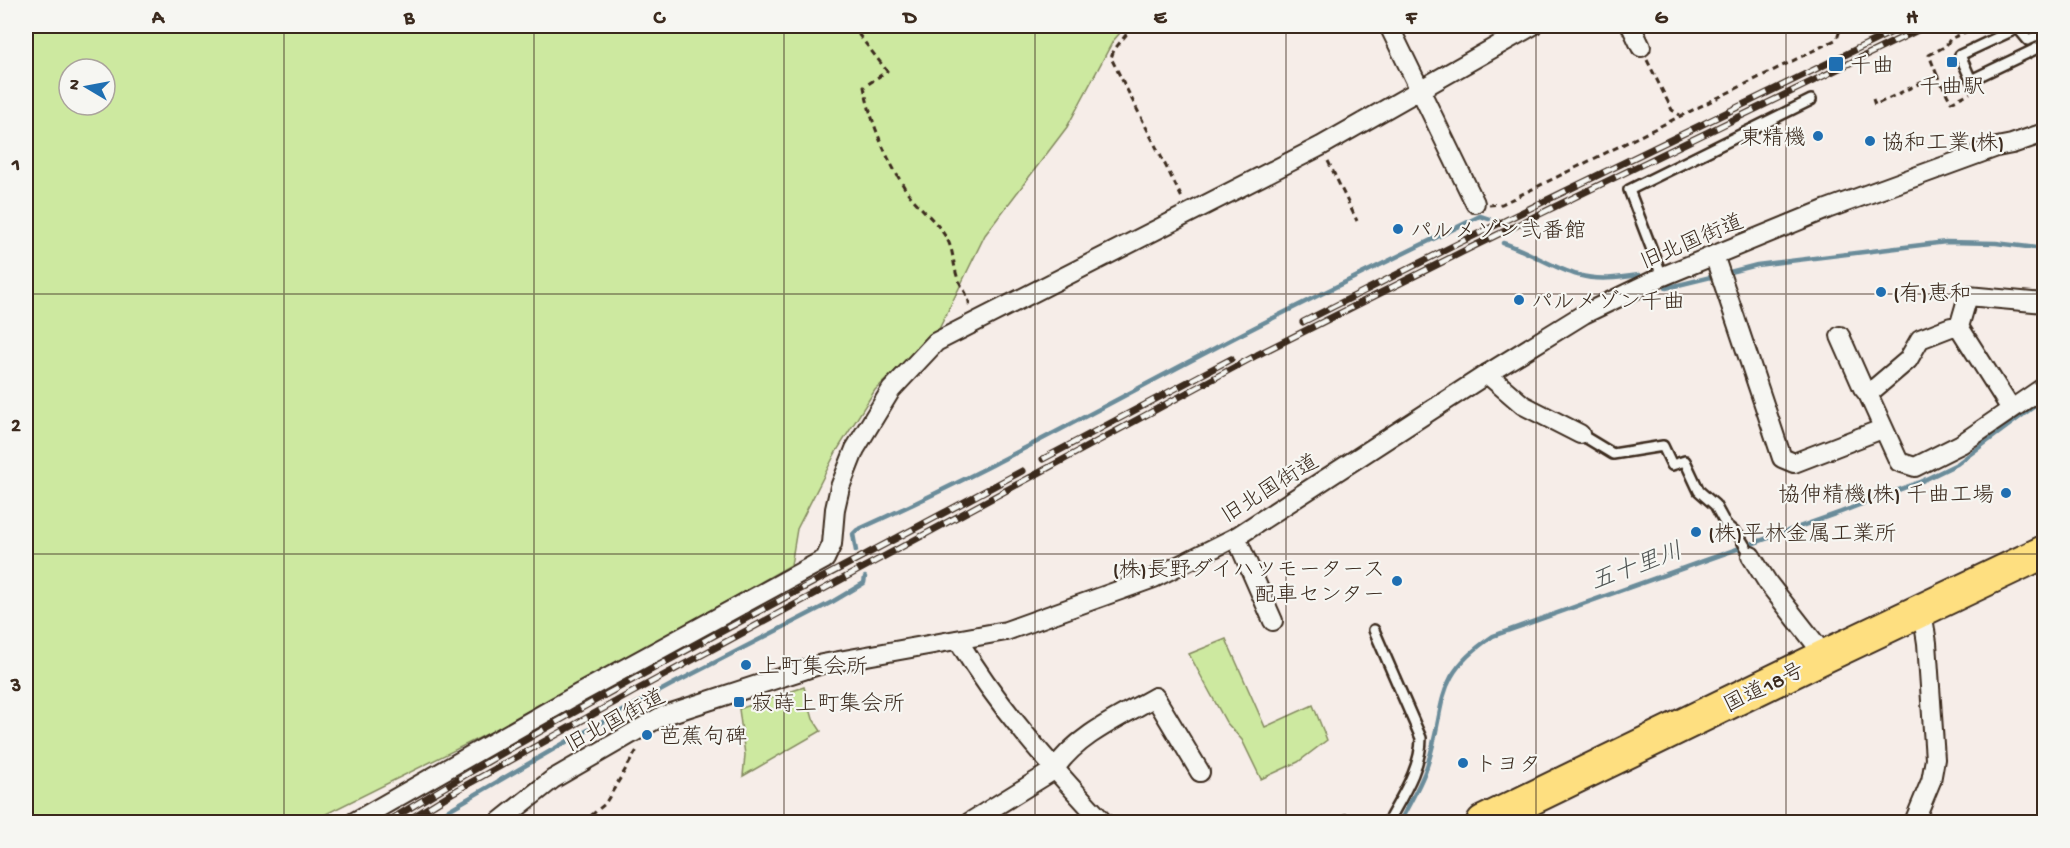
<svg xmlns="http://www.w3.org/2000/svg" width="2070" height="848" font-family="'Gochi Hand','Klee One',sans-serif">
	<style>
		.green { fill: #cde9a0; stroke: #848a5f; stroke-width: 1.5; fill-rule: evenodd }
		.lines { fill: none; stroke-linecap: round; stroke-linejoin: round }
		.stream { stroke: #6b8c9a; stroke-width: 4.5 }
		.service-casing { stroke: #3b2a1e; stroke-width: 14 }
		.minor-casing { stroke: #3b2a1e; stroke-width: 22 }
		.trunk-casing { stroke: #3b2a1e; stroke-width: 36 }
		.path { stroke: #3b2a1e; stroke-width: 3; stroke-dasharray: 6 4.5; stroke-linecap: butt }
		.service { stroke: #f6f6f2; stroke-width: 9 }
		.minor { stroke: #f6f6f2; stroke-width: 18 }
		.trunk { stroke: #fedf80; stroke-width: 32 }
		.rail-casing { stroke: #3b2a1e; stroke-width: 7 }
		.rail { stroke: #f6f6f2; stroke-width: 4.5; stroke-dasharray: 14; stroke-linecap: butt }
		.grid { fill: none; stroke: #3b2a1e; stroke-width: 1.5; stroke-opacity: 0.55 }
		.poi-dot { fill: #1f6fb2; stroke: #f6f6f2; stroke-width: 2 }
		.labels { text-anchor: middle; stroke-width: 4.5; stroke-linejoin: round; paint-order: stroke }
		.poi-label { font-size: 22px; fill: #3b2a1e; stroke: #f6f6f2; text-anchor: start }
		.street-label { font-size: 22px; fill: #3b2a1e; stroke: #f6f6f2 }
		.water-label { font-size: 24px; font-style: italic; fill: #4f5352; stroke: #f6f6f2 }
		.neatline { fill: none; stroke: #3b2a1e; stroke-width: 2 }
		.grid-label { font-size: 20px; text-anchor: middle; font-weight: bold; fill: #3b2a1e }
	</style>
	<rect width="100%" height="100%" fill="#f6ede8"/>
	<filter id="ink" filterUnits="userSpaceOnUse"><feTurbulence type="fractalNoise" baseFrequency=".0167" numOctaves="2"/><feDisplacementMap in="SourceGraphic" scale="12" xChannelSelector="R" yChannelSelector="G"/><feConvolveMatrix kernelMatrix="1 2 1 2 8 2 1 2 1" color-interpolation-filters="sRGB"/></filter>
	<g filter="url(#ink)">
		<g class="green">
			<path d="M26,26H1126L1113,41L1067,127L985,235L939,329L875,390L836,452L797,529L791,565L523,716L310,822H26ZM69,69H105V105H69Z"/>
			<path d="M1226,639L1265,727L1313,705L1327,740L1298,762L1261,779L1242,740L1226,722L1189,654Z"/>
			<path d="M804,687L813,719L821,731L743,776L745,755L739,709Z"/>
		</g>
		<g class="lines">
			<g class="stream">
				<path d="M1503,243C1529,251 1553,268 1578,275C1598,281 1619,278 1639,275"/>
				<path d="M1726,273L1757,265L1946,242L1996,243L2044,249"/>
				<path d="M1666,288L1715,276"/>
				<path d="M856,551L853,534L857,530C980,475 1096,410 1215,348C1302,302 1391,260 1480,216L1489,219"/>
				<path d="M428,822L566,742L671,685L832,602L864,583L865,577"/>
				<path d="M1400,822C1409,803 1422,784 1428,763C1447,702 1432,677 1493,636L1841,512L1922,481L1957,464L2044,399"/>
			</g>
			<defs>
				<g id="service">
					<path d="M2044,33L2028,40L2018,28L1960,55L1971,80L2044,45"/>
					<path d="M1662,276L1629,190L1811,100"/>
					<path d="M1580,434L1613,454L1663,446L1672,465L1685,461L1699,491L1715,505L1726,525L1739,536L1751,556"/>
					<path d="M1374,630L1421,738C1421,768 1402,796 1388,822"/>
					<path d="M1346,820L1348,822"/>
				</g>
				<g id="minor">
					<path d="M1389,26L1475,203"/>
					<path d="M1631,26L1641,47"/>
					<path d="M1714,255L1782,458L1794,463L1882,429"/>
					<path d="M1959,327H1951L1920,339L1908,360L1868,394L1899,462L1915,467L1961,444L2044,387"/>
					<path d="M1840,336L1863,388L1868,394"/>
					<path d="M1487,374L1523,405L1580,434"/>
					<path d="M2011,409L1959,327L1968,296L2044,303"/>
					<path d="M1236,537L1273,621"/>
					<path d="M1751,556L1768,583L1825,656"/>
					<path d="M958,640C998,707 1050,765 1103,822"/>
					<path d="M354,822L578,694L825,559L832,544L835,509L840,487L855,449L891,390L936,342L1321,146L1532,26"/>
					<path d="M499,822L553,779L662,716L822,664L1006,631L1154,578L1236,537L1487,374L1584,314L1661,277L1827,209L1997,147L2012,144L2044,133"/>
					<path d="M970,822L1054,770C1076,736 1120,717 1155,697L1200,772"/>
					<path d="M1914,822L1931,781L1935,759L1927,643L1922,611"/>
				</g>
				<path id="trunk" d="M1483,822L1825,656L2044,552"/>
			</defs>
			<use href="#service" class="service-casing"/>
			<use href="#minor" class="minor-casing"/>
			<use href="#trunk" class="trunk-casing"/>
			<g class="path">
				<path d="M852,26L887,71L864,87C871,122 884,154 903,185C914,205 936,219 947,239C954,251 953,266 958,279C962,288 971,298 969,308"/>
				<path d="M1133,26L1114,50L1111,58L1182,198"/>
				<path d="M1835,26L1837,30H1840"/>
				<path d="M1647,60L1672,110L1680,115"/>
				<path d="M1937,75L1929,55L1946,46L1950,39L1979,26"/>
				<path d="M1873,99L1875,105L1937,75L1951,102L1970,93"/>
				<path d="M1328,161L1357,221"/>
				<path d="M1489,205L1502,204L1837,39L1840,30L1849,26"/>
				<path d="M583,822L605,804L637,750"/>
			</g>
			<use href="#service" class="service"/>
			<use href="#minor" class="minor"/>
			<use href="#trunk" class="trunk"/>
			<defs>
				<g id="rail">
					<path d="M1303,322L1461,242L1904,26"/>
					<path d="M1043,459L1231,359"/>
					<path d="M387,822C593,695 809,586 1022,471"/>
					<path d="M405,822L452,793L633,692L1257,355L1466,250L1926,26"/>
				</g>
			</defs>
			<use href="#rail" class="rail-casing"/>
			<use href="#rail" class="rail"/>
		</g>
	</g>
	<path class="grid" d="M284,26V822M534,26V822M784,26V822M1035,26V822M1286,26V822M1536,26V822M1786,26V822M26,294H2044M26,554H2044"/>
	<g class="poi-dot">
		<rect x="1946" y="56" width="12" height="12" rx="3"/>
		<rect x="1828" y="56" width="16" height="16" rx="3"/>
		<circle cx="1818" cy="136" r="6"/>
		<circle cx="1870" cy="141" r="6"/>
		<circle cx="1398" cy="229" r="6"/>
		<circle cx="1881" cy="292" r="6"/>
		<circle cx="1519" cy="300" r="6"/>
		<circle cx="2006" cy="493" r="6"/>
		<circle cx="1696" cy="532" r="6"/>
		<circle cx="1397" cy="581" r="6"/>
		<circle cx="746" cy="665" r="6"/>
		<rect x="733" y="696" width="12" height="12" rx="3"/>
		<circle cx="647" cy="735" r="6"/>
		<circle cx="1463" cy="763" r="6"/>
	</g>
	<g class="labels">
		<g class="poi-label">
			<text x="1850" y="72">千曲</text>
			<text x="1952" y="93" text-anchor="middle">千曲駅</text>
			<text x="1806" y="144" text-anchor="end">東精機</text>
			<text x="1882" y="149">協和工業(株)</text>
			<text x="1410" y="237">パルメゾン弐番館</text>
			<text x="1893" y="300">(有)恵和</text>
			<text x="1531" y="308">パルメゾン千曲</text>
			<text x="1994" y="501" text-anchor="end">協伸精機(株) 千曲工場</text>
			<text x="1708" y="540">(株)平林金属工業所</text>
			<text x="1385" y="576" text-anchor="end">(株)長野ダイハツモータース<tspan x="1385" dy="25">配車センター</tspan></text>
			<text x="758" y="673">上町集会所</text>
			<text x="751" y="710">寂蒔上町集会所</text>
			<text x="659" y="743">芭蕉句碑</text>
			<text x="1475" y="771">トヨタ</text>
		</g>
		<g class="street-label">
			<text transform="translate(1691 240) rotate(-23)" y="8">旧北国街道</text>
			<text transform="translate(1269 487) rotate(-32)" y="8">旧北国街道</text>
			<text transform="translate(1763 686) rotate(-26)" y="8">国道18号</text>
			<text transform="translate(614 719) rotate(-28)" y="8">旧北国街道</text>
		</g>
		<g class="water-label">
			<text transform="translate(1636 565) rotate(-20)" y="8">五十里川</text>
		</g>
	</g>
	<rect width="2070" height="848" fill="none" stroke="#f6f6f2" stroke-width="66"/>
	<g transform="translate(87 87) rotate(280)"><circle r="28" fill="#f6f6f2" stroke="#aba49d" stroke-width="1.5"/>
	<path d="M0-4.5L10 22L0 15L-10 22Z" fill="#1f6fb2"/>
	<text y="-9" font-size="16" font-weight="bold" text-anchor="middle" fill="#3b2a1e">N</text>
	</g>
	<rect x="33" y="33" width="2004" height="782" class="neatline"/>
	<g class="grid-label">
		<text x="158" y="23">A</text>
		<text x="409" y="23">B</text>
		<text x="659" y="23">C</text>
		<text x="910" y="23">D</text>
		<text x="1160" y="23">E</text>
		<text x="1411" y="23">F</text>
		<text x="1661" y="23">G</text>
		<text x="1912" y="23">H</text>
		<text x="16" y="170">1</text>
		<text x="16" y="431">2</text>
		<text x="16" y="691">3</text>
	</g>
</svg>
